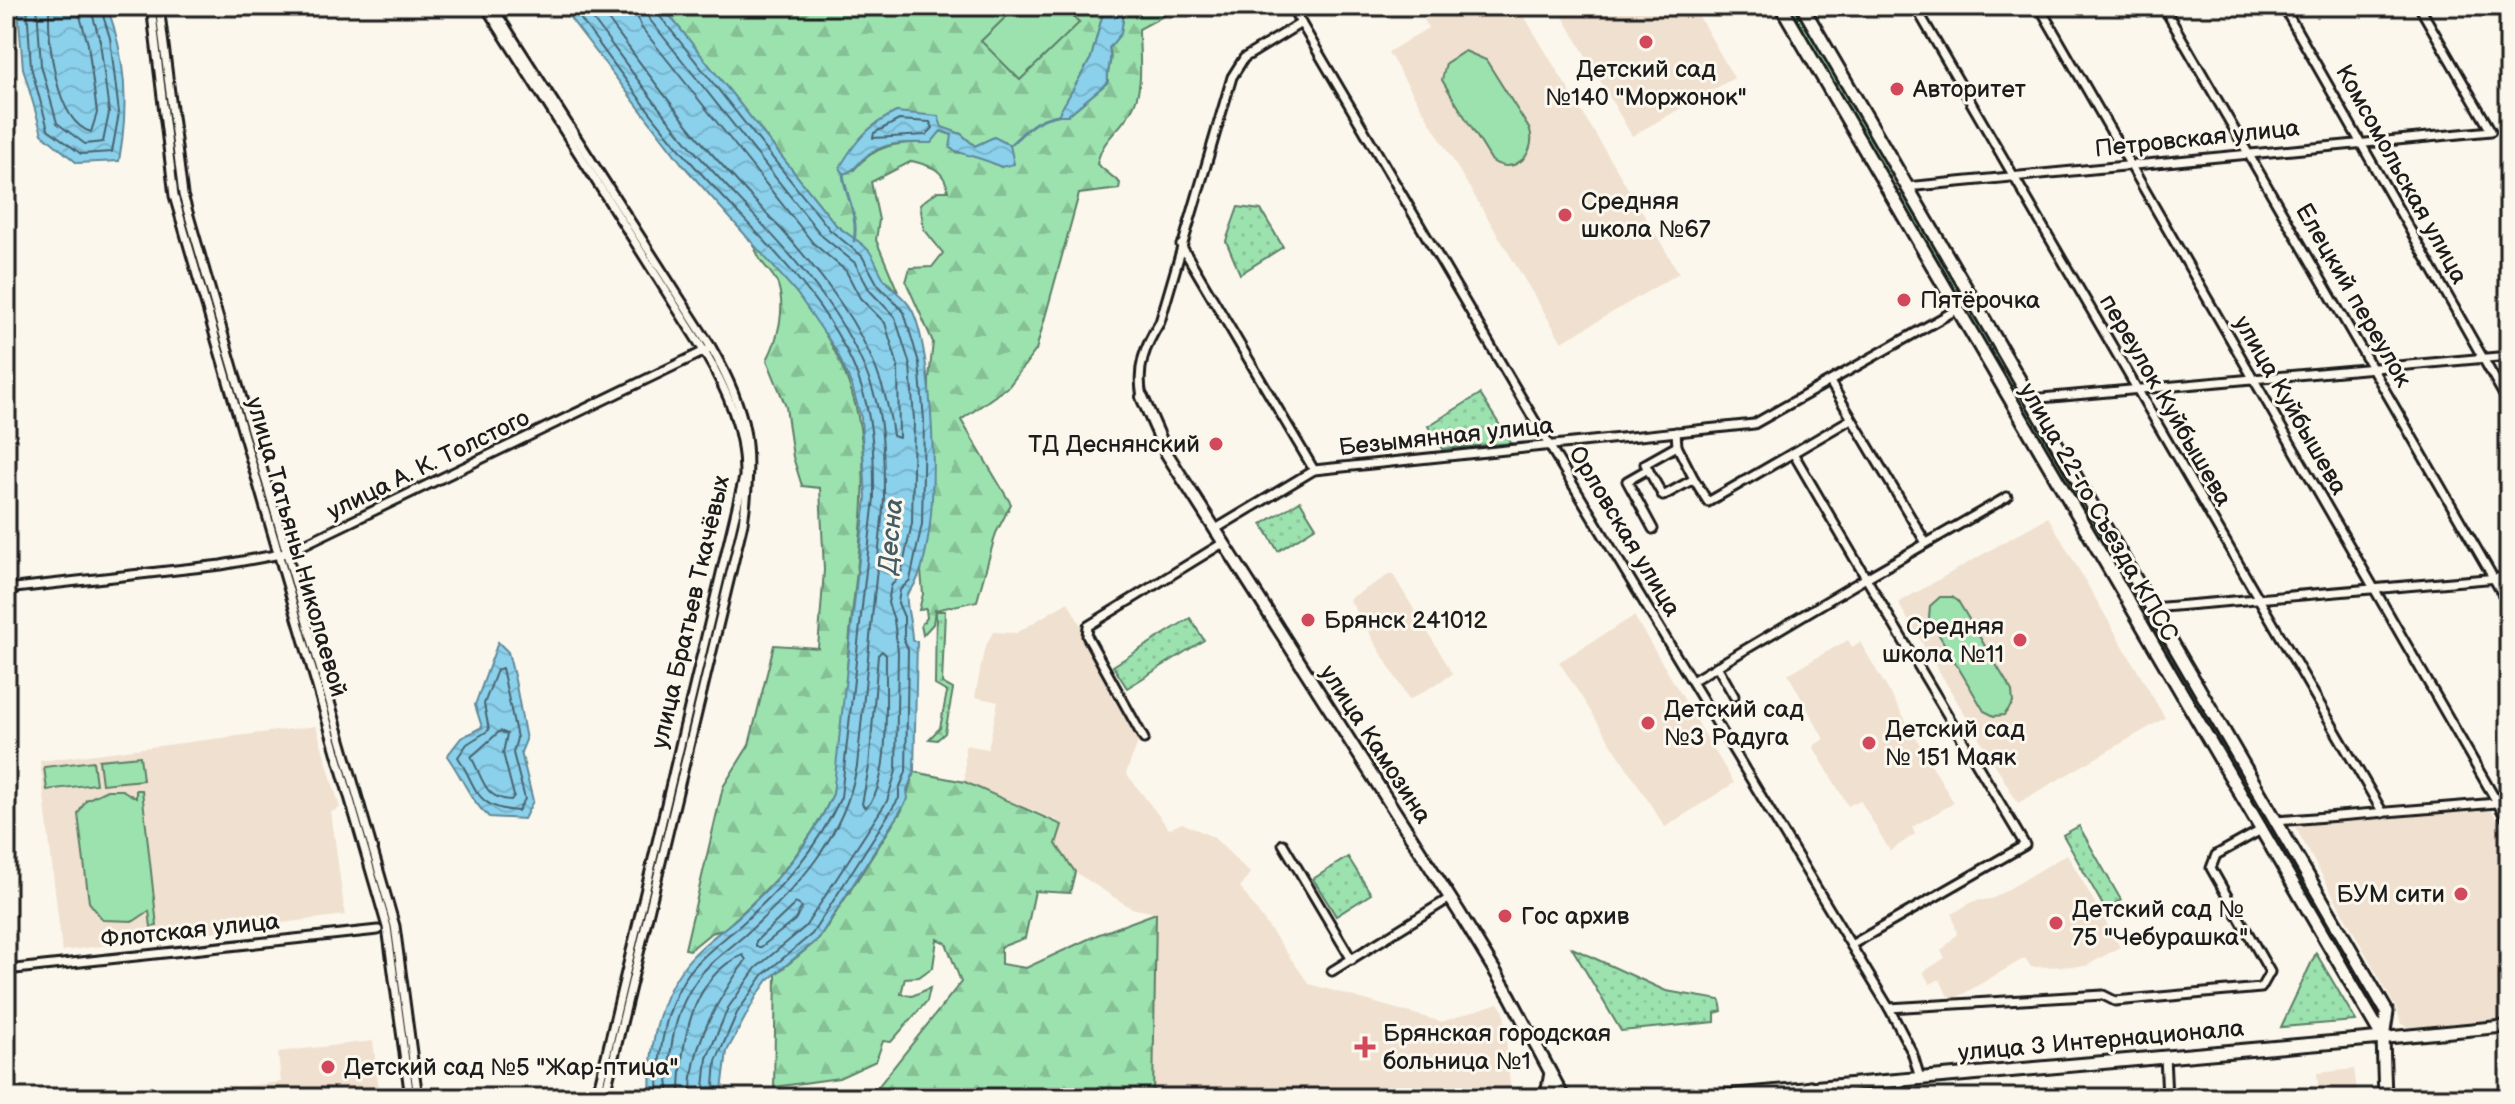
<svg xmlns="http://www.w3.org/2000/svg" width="2515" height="1104" font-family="'Balsamiq Sans',sans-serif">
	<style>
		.built { fill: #f0e0cf }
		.green { fill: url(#green-dots); stroke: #5c7f66; stroke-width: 2 }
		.forest { fill: url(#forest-firs); stroke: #5c7f66; stroke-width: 2; fill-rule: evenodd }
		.pitch { fill: #9ce2af; stroke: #5c7f66; stroke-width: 2 }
		.water { fill: url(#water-waves); stroke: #5f8999; stroke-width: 2 }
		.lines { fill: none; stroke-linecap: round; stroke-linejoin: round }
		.shore { stroke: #48646f; stroke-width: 2 }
		.stream { stroke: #5f8999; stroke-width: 3 }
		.street-casing { stroke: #1c1c1c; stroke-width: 13 }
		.secondary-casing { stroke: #1c1c1c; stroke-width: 16 }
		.primary-casing { stroke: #1c1c1c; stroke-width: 17 }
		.street { stroke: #fbf7ec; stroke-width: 7 }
		.secondary { stroke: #fbf7ec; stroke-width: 10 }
		.primary { stroke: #fbf7ec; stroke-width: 11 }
		.poi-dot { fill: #d1495b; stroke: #fbf7ec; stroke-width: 3 }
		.labels { text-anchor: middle; stroke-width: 6; stroke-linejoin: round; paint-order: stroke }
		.poi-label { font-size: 24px; fill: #1c1c1c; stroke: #fbf7ec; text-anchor: start }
		.street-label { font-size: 24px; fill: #1c1c1c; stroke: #fbf7ec }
		.water-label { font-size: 26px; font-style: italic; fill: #435b65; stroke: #fbf7ec }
	</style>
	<defs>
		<pattern id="green-dots" width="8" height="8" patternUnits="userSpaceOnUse" patternTransform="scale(2)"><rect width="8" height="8" fill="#9ce2af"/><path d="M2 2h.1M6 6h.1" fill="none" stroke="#86c196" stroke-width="1.8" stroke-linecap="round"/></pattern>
		<pattern id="forest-firs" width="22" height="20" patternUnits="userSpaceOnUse" patternTransform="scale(2)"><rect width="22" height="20" fill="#9ce2af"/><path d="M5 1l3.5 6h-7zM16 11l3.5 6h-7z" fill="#86c196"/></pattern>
		<pattern id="water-waves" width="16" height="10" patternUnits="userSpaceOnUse" patternTransform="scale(2)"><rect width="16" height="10" fill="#8bd1ec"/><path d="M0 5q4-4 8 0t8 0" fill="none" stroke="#77b3ca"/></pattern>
	</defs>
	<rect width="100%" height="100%" fill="#fbf7ec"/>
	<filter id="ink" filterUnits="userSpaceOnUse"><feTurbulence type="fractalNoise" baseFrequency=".0125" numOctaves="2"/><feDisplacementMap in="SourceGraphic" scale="16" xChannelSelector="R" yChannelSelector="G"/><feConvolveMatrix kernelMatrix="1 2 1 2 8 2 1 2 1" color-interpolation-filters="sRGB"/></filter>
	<g filter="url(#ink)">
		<g class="built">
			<path d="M1418,6H1498L1497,16L1518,6L1679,273L1562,342L1388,52L1428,28Z"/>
			<path d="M1557,6H1693L1734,78L1632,136Z"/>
			<path d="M2048,517L2165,718L2018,803L1898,603Z"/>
			<path d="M1392,573L1453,674L1409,700L1349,599Z"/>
			<path d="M1068,602L1081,626V632L1140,737L1126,773L1169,829L1182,823L1213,837L1250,873L1240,887L1309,984L1442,1022L1498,1003L1504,1012L1511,1098H1153L1156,913L1131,908L1075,872L1056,844L1062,825L1056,820L965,782V745L988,749L998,702L975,697L984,650L993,632L1016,633Z"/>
			<path d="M1634,616L1734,783L1665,827L1559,662Z"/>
			<path d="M1848,640L1852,647L1860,642L1954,803L1912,827L1915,834L1890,851L1860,800L1848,806L1813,746L1824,739L1788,674Z"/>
			<path d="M316,726L340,808L331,812L345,915L62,951L40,761Z"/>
			<path d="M2490,808L2509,841V1019L2409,1027L2401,1024L2397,1010L2294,825Z"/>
			<path d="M2067,854L2120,947L2086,966L2031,967L2025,958L1956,998L1947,995L1940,979L1930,984L1923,972L1945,958L1941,951L1957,934L1952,914L1974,901L1992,899Z"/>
			<path d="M373,1041L380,1098H193L192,1092L281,1082L278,1052Z"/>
			<path d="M2354,1069L2358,1098H2319L2317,1073Z"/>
		</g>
		<g class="green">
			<path d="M1786,6H1797L1894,172L1890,178H1886Z"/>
			<path d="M1901,195H1906L2263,808L2261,810L2257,811L1899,200Z"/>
			<path d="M1238,207L1261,210L1283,247L1240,274L1226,241Z"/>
			<path d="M1480,394L1511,443L1442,449L1428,426Z"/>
			<path d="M1300,501L1316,527L1278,551L1262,524Z"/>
			<path d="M936,611H945L942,683L953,689L945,733L937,740L929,739L940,728L947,692L935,685Z"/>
			<path d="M1190,618L1204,640L1127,688L1113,666Z"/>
			<path d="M2079,826L2121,900L2105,909L2063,835Z"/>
			<path d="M2271,830L2276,831L2381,1013L2378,1018L2269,834Z"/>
			<path d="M1348,857L1371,894L1336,916L1313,879Z"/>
			<path d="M1572,948L1666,991L1720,1000L1722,1011L1715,1013V1022L1621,1031Z"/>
			<path d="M2316,953L2356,1021L2281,1027Z"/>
		</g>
		<g class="forest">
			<path d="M662,6H1017L982,41L1079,22L1063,6H1105L1091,58L1059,115H1068L1108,82C1106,69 1114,62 1109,48L1121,33L1125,6H1182L1139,29C1139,55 1145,88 1131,111C1118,133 1103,137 1097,164L1120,183L1119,189L1079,194L1036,350L1009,386L961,420L1011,504L996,533L977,601L935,610L933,624L923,635L921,625L927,618L926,609L919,610L923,594L921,571L930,525L929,379L933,342L906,282L910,268L932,267L943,253L924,229L920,204L938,191H948C945,170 932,166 912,161L871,182L879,220L876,240L898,292L884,280L868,250L836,225ZM897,112L961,134L975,146L994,137L1009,145L1001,167L984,158L956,152L952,135L940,131L931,143C898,142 874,144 853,171Z"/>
			<path d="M753,241C882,382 872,444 851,623C845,680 844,737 833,794C808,850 768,890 723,930L711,933L690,950L685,949L723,787L749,745L774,645L818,648L824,570L820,488L802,486L793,457L786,407L767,360C778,339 786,309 778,285C771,267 758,266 753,241Z"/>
			<path d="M914,772L965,782L1062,825L1056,844L1075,872L1070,893L1035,891L1025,938L1001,947V964L1026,968L1097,935L1156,913L1153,1098H882L878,1087L961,982L946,943L937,939L933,967L919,977L905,978L901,994L912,996L930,988L927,1001L891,1042L883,1041L876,1061L839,1078L774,1087L776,974L819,939L902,810Z"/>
		</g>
		<g class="pitch">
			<path d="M1017,6H1063L1079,23L1020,80L981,41Z"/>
			<path d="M1465,51L1486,60L1530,130C1537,154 1514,176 1492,161L1442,80L1446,63Z"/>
			<path d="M1940,597H1952L1958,601L2012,691L2013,703L2004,715L1994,716L1984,711L1929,618L1930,606Z"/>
			<path d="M140,756L143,780L102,784L99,760Z"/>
			<path d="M93,761L96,784L47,790L44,767Z"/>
			<path d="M107,790H122L136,798V790H142L157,926L151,927L149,911L134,921L103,920L89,902L78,814L86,800Z"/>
		</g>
		<g class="water">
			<path d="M23,6H107C126,58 129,106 119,161L77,163L42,134L23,68L18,10Z"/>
			<path d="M561,6H662L836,225C846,234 861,241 869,251C877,261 879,274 887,283C895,292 906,298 912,310C935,355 946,561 907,594C905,605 912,624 912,640L917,642L914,772L907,790L908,799L818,939L768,980L756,997L727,1051L721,1098H651C648,1055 656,1004 682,969C696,949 718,934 736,919C777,882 811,844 833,794L866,497L861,418L852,386L836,350L796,292L683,165Z"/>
			<path d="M1105,6H1125L1121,33L1109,48C1113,62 1106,69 1108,82L1068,115H1058L1091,58Z"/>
			<path d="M896,112L938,116L942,127L961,134L975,146L994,137L1010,145L1014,164L1001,167C985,158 958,154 950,148L952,135L941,131L931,143C907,142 881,141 863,159C856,166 854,171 843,174L840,167C856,140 868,126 896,112Z"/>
			<path d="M498,642L508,652L515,680L526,740L521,752L533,801L524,819L489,817C469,799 463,778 447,756L461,738L482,727L475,705Z"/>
		</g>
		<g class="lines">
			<g class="shore">
				<path d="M27,6L31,67L48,129L81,154L112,152L119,113L110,38L100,6"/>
				<path d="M37,6L41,65L57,123L85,144L103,142L109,113L100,41L90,6"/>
				<path d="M49,6C48,39 54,121 91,132L97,113L88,44L77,6"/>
				<path d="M571,6C610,58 647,112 690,161C756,237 852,313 869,418C874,444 874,471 874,498L841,797C818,847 785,884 745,921C723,941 695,959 681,985C662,1020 658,1060 658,1098"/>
				<path d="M583,6C621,56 657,109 699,156C767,233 856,308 879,413C884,441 884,471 884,499L857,766C844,838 798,887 745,935C729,949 708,963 696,981C672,1014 668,1059 668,1098"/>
				<path d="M598,6C633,53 667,101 705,146C781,234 879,313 893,436L899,438L898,366L885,323L860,298L846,271L813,243L641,27L634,6"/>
				<path d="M646,6L650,20L822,236L855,263L870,291L895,317L910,365L914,420L912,523L901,574L891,586L888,603L894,620L898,652L896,771L887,801L805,927L756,968L728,1008L707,1058L703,1098"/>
				<path d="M656,6L658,14L830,230L862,256L878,285L904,312L919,363L924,420L922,524L910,580L900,590L898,603L904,617V640L908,649L906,772L899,789V798L812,934L763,975L737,1013L716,1061L713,1098"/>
				<path d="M899,120L930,122L933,128L926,135L873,138L874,133Z"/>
				<path d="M882,651L886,655C885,690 892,789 865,808L862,804L869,767L878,655Z"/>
				<path d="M502,668L517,738L513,753L525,799L518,811C474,808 478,789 458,757L467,744L489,730L484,704L497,670Z"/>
				<path d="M500,731L507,734L503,753L514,796L511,800C483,799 483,777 471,757Z"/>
				<path d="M796,903L802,907L795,920L761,947H756V941Z"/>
				<path d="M680,1098C680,1048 690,976 743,955L746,960C716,1002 690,1046 691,1098"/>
			</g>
			<g class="stream">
				<path d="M1010,145C1026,131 1034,119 1058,115"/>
				<path d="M843,174C846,198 859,216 854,241"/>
			</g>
			<defs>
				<g id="street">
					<path d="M151,6L174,196L387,927L410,1098"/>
					<path d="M159,6L183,195L395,926L418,1098"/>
					<path d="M485,6L704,351C728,392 745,430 744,477L596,1098"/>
					<path d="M492,6L711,347C749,413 754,450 743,523L604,1098"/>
					<path d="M1291,6L1549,445L1889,1008L1912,1052L1920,1078"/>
					<path d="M1915,6L2383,813"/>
					<path d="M2039,6L2509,823"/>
					<path d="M2163,6L2509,605"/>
					<path d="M2283,6L2509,404"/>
					<path d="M1906,187L2491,131L2419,6"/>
					<path d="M1181,245L1314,470"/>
					<path d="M1830,382L1926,543"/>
					<path d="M1142,397C1136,368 1145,346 1160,322L1232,77L1244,58L1301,23"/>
					<path d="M2030,399L2509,356"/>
					<path d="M1676,432L1677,446L1694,479"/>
					<path d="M1677,446L1645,464L1663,496L1694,479L1708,502L1793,453"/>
					<path d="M1648,469L1627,481L1653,529"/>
					<path d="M1214,530L1314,470L1754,424L1956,310"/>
					<path d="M6,589L221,565L286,553L707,350"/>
					<path d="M2152,608L2509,577"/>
					<path d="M1717,666L1734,696"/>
					<path d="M1692,681L1866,578L1793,453L1851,419"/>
					<path d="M1144,739L1087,636L1088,626L1223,543"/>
					<path d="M2277,821L2509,802"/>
					<path d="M1283,844L1352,960"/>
					<path d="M1851,945L2025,845L1866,578L2007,497"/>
					<path d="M6,970L378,930"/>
					<path d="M1332,971L1450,898"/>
					<path d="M1889,1008L2103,995L2115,1001L2261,988L2270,972L2211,868L2216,855L2261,830"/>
					<path d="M2165,1056L2167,1098"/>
				</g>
				<g id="secondary">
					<path d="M1142,397L1167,454L1459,912L1510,996L1564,1098"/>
					<path d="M2383,1038L2509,1026"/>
					<path d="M1546,1098L1550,1075"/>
					<path d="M1696,1098L1810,1088"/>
				</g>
				<g id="primary">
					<path d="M1781,6L2383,1038"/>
					<path d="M1802,6L2387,1012L2383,1038L2385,1098"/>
					<path d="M1811,1098L1810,1088L2383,1038"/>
				</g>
			</defs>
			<use href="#street" class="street-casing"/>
			<use href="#secondary" class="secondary-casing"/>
			<use href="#primary" class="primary-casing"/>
			<use href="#street" class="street"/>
			<use href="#secondary" class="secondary"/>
			<use href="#primary" class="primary"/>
		</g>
	</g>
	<g class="poi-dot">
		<circle cx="1646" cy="42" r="8"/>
		<circle cx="1897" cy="89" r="8"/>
		<circle cx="1565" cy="215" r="8"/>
		<circle cx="1904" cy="300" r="8"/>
		<circle cx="1216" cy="444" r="8"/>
		<circle cx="1308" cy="620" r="8"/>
		<circle cx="2020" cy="640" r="8"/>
		<circle cx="1648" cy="723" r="8"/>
		<circle cx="1869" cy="743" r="8"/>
		<circle cx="2461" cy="894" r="8"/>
		<circle cx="1505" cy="916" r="8"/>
		<circle cx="2056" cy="923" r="8"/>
		<path d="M1361 1035h8v8h8v8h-8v8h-8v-8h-8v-8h8z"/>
		<circle cx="328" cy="1067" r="8"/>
	</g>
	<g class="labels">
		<g class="poi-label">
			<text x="1646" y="77" text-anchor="middle">Детский сад<tspan x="1646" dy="28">№140 "Моржонок"</tspan></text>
			<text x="1913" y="97">Авторитет</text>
			<text x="1581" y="209">Средняя<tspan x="1581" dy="28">школа №67</tspan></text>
			<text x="1920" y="308">Пятёрочка</text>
			<text x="1200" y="452" text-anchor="end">ТД Деснянский</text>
			<text x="1324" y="628">Брянск 241012</text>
			<text x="2004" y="634" text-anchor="end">Средняя<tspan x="2004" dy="28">школа №11</tspan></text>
			<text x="1664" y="717">Детский сад<tspan x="1664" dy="28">№3 Радуга</tspan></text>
			<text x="1885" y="737">Детский сад<tspan x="1885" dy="28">№ 151 Маяк</tspan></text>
			<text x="2445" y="902" text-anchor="end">БУМ сити</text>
			<text x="2072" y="917">Детский сад №<tspan x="2072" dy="28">75 "Чебурашка"</tspan></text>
			<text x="1521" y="924">Гос архив</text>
			<text x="1383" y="1041">Брянская городская<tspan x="1383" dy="28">больница №1</tspan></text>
			<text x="344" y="1075">Детский сад №5 "Жар-птица"</text>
		</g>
		<g class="street-label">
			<text transform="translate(2197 138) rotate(-6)" y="8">Петровская улица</text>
			<text transform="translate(2402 174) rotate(61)" y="8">Комсомольская улица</text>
			<text transform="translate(2354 295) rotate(60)" y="8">Елецкий переулок</text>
			<text transform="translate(2166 400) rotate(60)" y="8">переулок Куйбышева</text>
			<text transform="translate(2291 405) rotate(60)" y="8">улица Куйбышева</text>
			<text transform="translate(1446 436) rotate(-6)" y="8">Безымянная улица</text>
			<text transform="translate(428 464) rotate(-26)" y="8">улица А. К. Толстого</text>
			<text transform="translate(2099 512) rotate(60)" y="8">улица 22-го Съезда КПСС</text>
			<text transform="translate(1625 531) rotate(59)" y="8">Орловская улица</text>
			<text transform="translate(297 547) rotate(74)" y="8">улица Татьяны Николаевой</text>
			<text transform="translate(690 612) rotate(-77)" y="8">улица Братьев Ткачёвых</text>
			<text transform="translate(1376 744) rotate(57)" y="8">улица Камозина</text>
			<text transform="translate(190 930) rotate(-6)" y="8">Флотская улица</text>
			<text transform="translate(2101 1040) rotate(-5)" y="8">улица 3 Интернационала</text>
		</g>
		<g class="water-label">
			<text transform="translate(890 536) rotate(-85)" y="9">Десна</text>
		</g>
	</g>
	<rect width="2515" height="1104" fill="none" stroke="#fbf7ec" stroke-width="32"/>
	<rect x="16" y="16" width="2483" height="1072" fill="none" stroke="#1c1c1c" stroke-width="3" filter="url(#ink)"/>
</svg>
